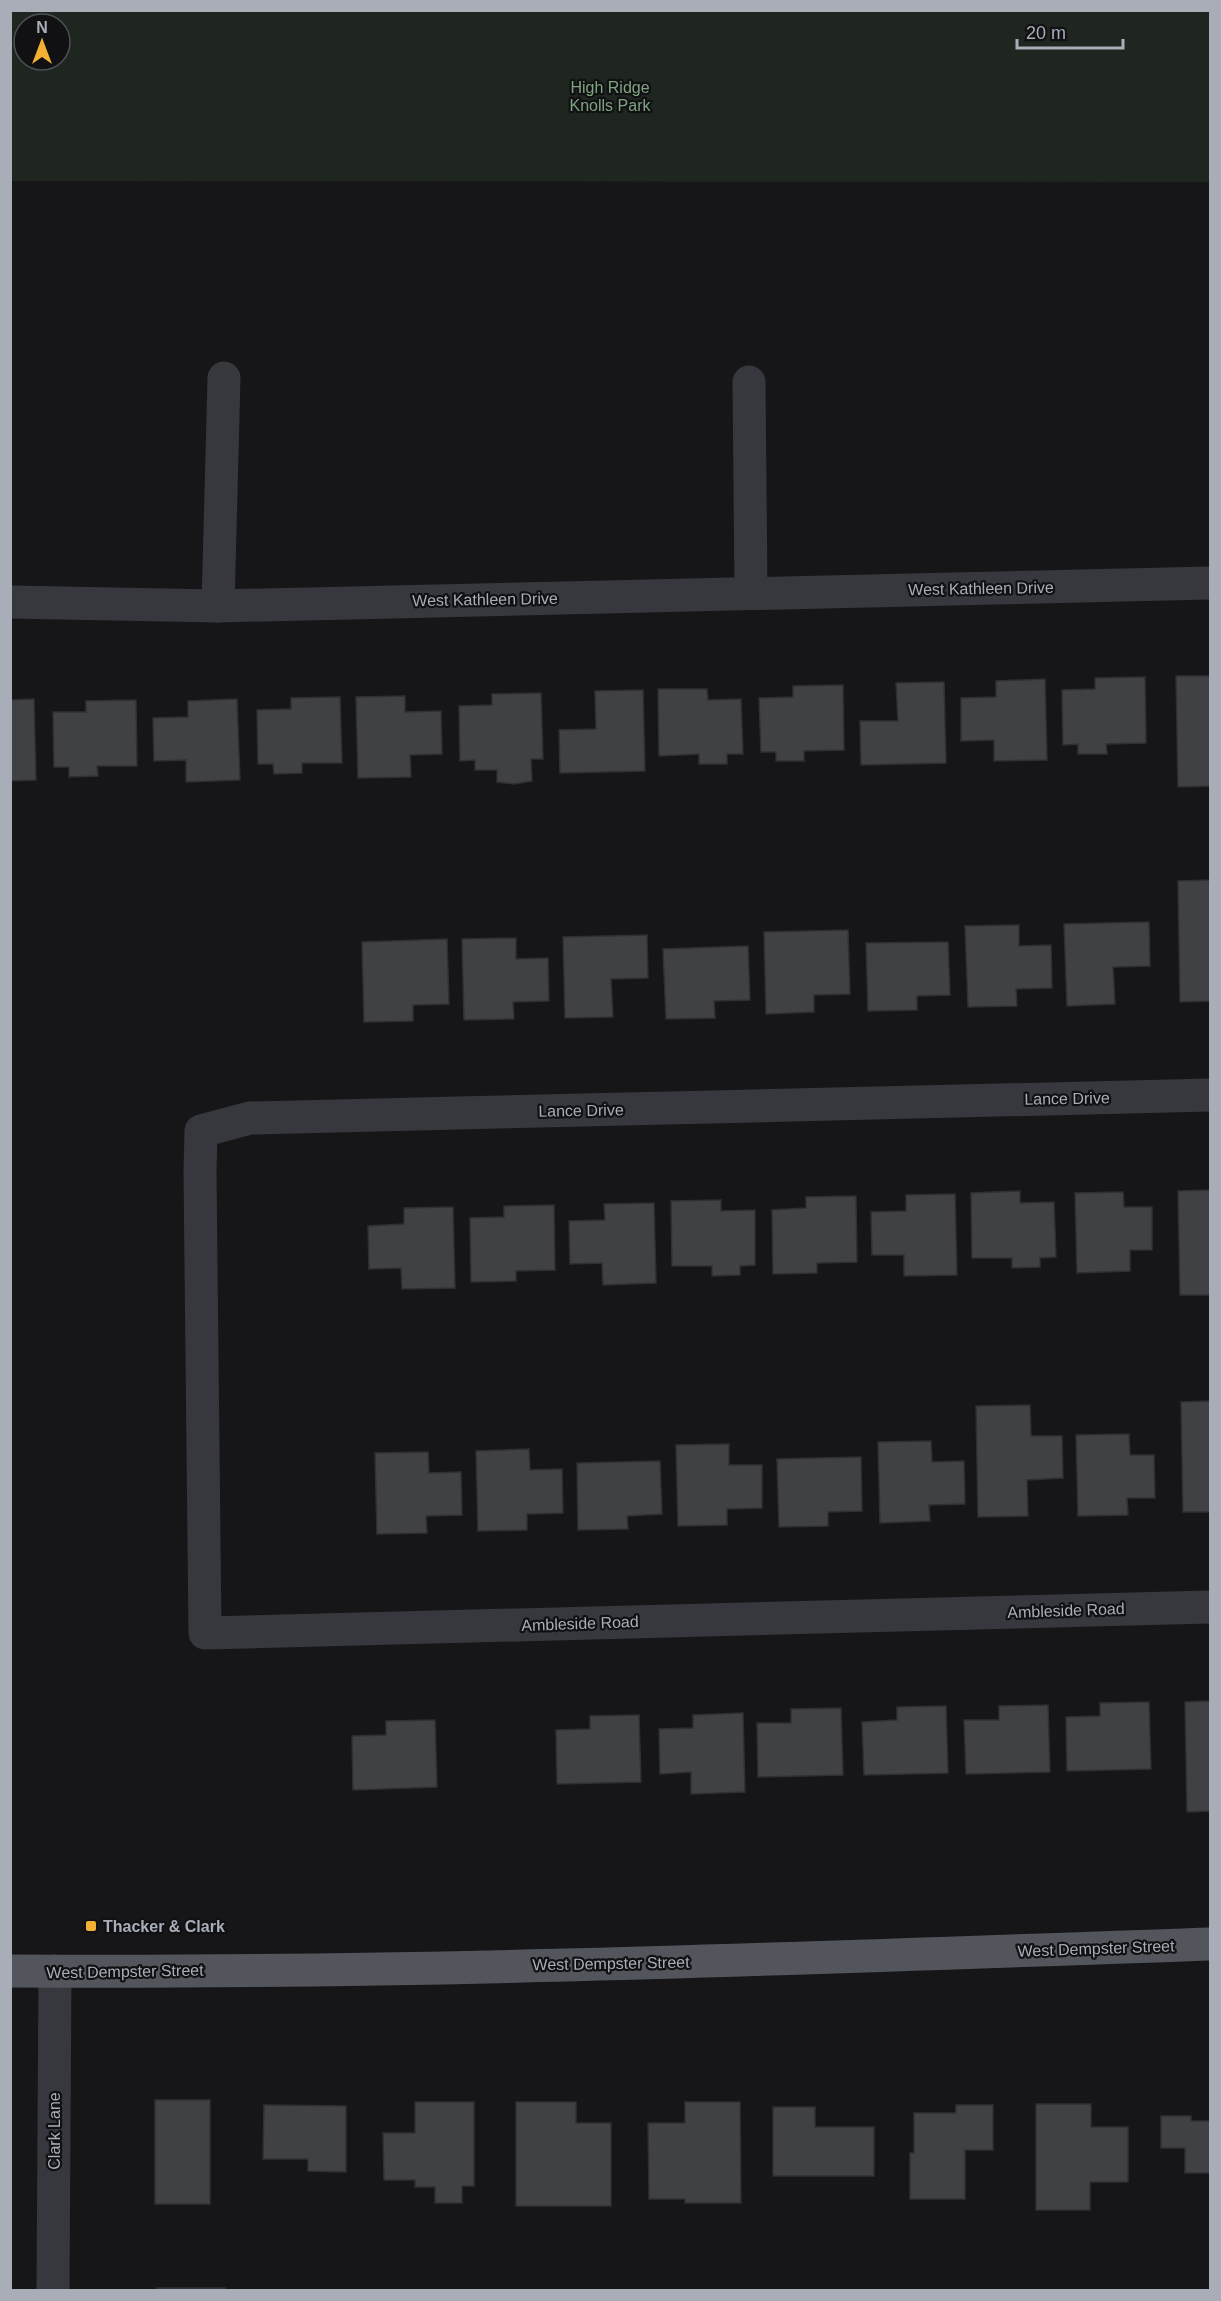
<svg xmlns="http://www.w3.org/2000/svg" width="1221" height="2301" font-family="Helvetica,sans-serif">
	<style>
		.green { fill: #1e261f; fill-rule: evenodd }
		.building { fill: #404145; stroke: #303034; stroke-width: 1.5 }
		.lines { fill: none; stroke-linecap: round; stroke-linejoin: round }
		.minor { stroke: #37383d; stroke-width: 33 }
		.major { stroke: #53555c; stroke-width: 33 }
		.poi-dot { fill: #f2b134; stroke: #111113; stroke-width: 2 }
		.labels { text-anchor: middle; stroke-width: 4.5; stroke-linejoin: round; paint-order: stroke }
		.park-label { font-size: 16px; fill: #7fa381; stroke: #111113 }
		.street-label { font-size: 16px; fill: #a8adb8; stroke: #111113 }
		.poi-label { font-size: 16px; font-weight: bold; fill: #a8adb8; stroke: #111113; text-anchor: start }
	</style>
	<rect width="100%" height="100%" fill="#161618"/>
	<path class="green" d="M11,10L1210,11V182L11,181ZM24,24H60V60H24Z"/>
	<g class="building">
		<path d="M1176,676H1210V786L1178,787Z"/>
		<path d="M1145,677L1146,743L1106,744L1107,754H1078V744L1063,745L1062,690L1095,689V678Z"/>
		<path d="M1045,679L1047,760L994,761V740L961,741V698L996,697V681Z"/>
		<path d="M944,682L946,763L861,765L860,721H898L896,683Z"/>
		<path d="M843,685L844,750L804,751V761H776V752H761L759,698L793,697V686Z"/>
		<path d="M658,689H707L708,700L741,699L743,754H727V764H699V754L659,756Z"/>
		<path d="M643,690L645,771L560,773L559,730L596,729L595,691Z"/>
		<path d="M541,693L543,759H531L532,781L515,784L497,782V770H475V760L460,761L459,706L492,705V694Z"/>
		<path d="M405,696V712L441,711L442,754L410,755L411,777L358,778L356,697Z"/>
		<path d="M340,697L342,763H302V773L274,774L273,764H258L257,710L291,709V698Z"/>
		<path d="M34,699L36,780L10,781V700Z"/>
		<path d="M237,699L240,780L186,782V760L154,761L153,718L188,717V701Z"/>
		<path d="M136,700L137,766H97L98,776L69,777V767H54L53,712H86V701Z"/>
		<path d="M1210,880V1001L1180,1002L1178,881Z"/>
		<path d="M1149,922L1150,966L1113,967L1115,1004L1067,1006L1064,924Z"/>
		<path d="M1019,925V946L1051,945L1052,988L1016,989L1017,1006L968,1007L965,926Z"/>
		<path d="M848,930L850,994L814,995V1012L766,1014L764,932Z"/>
		<path d="M647,935L648,978L611,979L613,1017L565,1018L563,937Z"/>
		<path d="M516,938V959L548,958L549,1001L513,1002L514,1019L464,1020L462,939Z"/>
		<path d="M447,939L449,1004L413,1005V1021L364,1022L362,942Z"/>
		<path d="M948,942L950,995L917,996V1010L868,1011L866,943Z"/>
		<path d="M748,946L750,1000L714,1001L715,1018L666,1019L663,949Z"/>
		<path d="M1210,1190V1295H1180L1178,1191Z"/>
		<path d="M1020,1191V1203L1054,1202L1056,1257L1040,1258V1267L1012,1268V1258H972L971,1193Z"/>
		<path d="M1123,1192L1124,1207H1152V1250H1130V1271L1077,1273L1075,1193Z"/>
		<path d="M955,1194L957,1275L904,1276V1255H872L871,1212L906,1211V1195Z"/>
		<path d="M856,1196L857,1262L817,1263V1273L773,1274L772,1210L806,1208V1197Z"/>
		<path d="M721,1200V1211L755,1210V1265L740,1266V1275L712,1276V1266H672L671,1201Z"/>
		<path d="M654,1203L656,1283L603,1285L602,1263L570,1264L569,1221L605,1220L604,1204Z"/>
		<path d="M554,1205L555,1270L516,1271V1281L471,1282L470,1218L504,1217V1206Z"/>
		<path d="M453,1207L455,1288L402,1289L401,1268L369,1269L368,1226L404,1224V1208Z"/>
		<path d="M1210,1401V1512H1183L1181,1402Z"/>
		<path d="M1030,1405L1031,1436H1062L1063,1478L1027,1480L1028,1516L978,1517L976,1406Z"/>
		<path d="M1129,1434L1130,1455H1154L1155,1498H1127L1128,1515L1078,1516L1076,1435Z"/>
		<path d="M931,1441L932,1462L964,1461L965,1504L929,1505L930,1521L880,1523L878,1442Z"/>
		<path d="M729,1444V1465H762V1508L727,1509V1525L678,1526L676,1445Z"/>
		<path d="M529,1449L530,1470L562,1469L563,1513L527,1514V1530L478,1531L476,1451Z"/>
		<path d="M428,1452L429,1473L461,1472L462,1515L426,1516L427,1533L377,1534L375,1453Z"/>
		<path d="M861,1457L862,1511L828,1512V1526L779,1527L777,1459Z"/>
		<path d="M660,1461L662,1514L627,1516L628,1529L578,1530L577,1463Z"/>
		<path d="M1210,1701V1811L1187,1812L1185,1702Z"/>
		<path d="M1149,1702L1151,1769L1067,1771L1066,1717L1100,1716V1703Z"/>
		<path d="M1048,1705L1050,1772L966,1774L964,1720H999V1706Z"/>
		<path d="M946,1706L948,1773L864,1775L862,1722L897,1720V1707Z"/>
		<path d="M841,1708L843,1775L758,1777L757,1723H791V1709Z"/>
		<path d="M743,1713L745,1792L691,1794V1772L660,1774L659,1729L693,1728V1715Z"/>
		<path d="M639,1715L641,1782L557,1784L556,1730L590,1729V1716Z"/>
		<path d="M435,1720L437,1787L353,1790L352,1736L386,1735V1721Z"/>
		<rect x="155" y="2100" width="55" height="104"/>
		<path d="M415,2102H474V2186H462V2203H435V2187H415V2180H384L383,2133H415Z"/>
		<path d="M516,2102H576V2123H611V2206H516Z"/>
		<path d="M685,2102H740L741,2203H685V2199H649L648,2123H685Z"/>
		<path d="M1036,2104H1091V2127H1128V2182H1090V2210H1036Z"/>
		<path d="M264,2105L346,2106V2172L308,2171V2159H263Z"/>
		<path d="M956,2105H993V2150H965V2199H910V2153H914V2113H956Z"/>
		<path d="M773,2107H815V2127H874V2176H773Z"/>
		<path d="M1161,2116H1191V2121H1210V2173H1185V2148H1161Z"/>
		<rect x="157" y="2288" width="68" height="2"/>
	</g>
	<g class="lines">
		<g class="minor">
			<path d="M749,382L751,593"/>
			<path d="M10,602L218,606L1210,583"/>
			<path d="M218,606L224,378"/>
			<path d="M1210,1095L250,1118L201,1131L200,1172L205,1633L1210,1607"/>
			<path d="M53,2290L55,1971"/>
		</g>
		<path class="major" d="M10,1971C411,1974 811,1958 1210,1944"/>
	</g>
	<rect class="poi-dot" x="85" y="1920" width="12" height="12" rx="3"/>
	<g class="labels">
		<g class="park-label">
			<text x="610" y="93">High Ridge<tspan x="610" dy="18">Knolls Park</tspan></text>
		</g>
		<g class="street-label">
			<text transform="translate(981 588) rotate(-1)" y="6">West Kathleen Drive</text>
			<text transform="translate(485 599) rotate(-1)" y="6">West Kathleen Drive</text>
			<text transform="translate(1067 1098) rotate(-1)" y="6">Lance Drive</text>
			<text transform="translate(581 1110) rotate(-1)" y="6">Lance Drive</text>
			<text transform="translate(1066 1610) rotate(-2)" y="6">Ambleside Road</text>
			<text transform="translate(580 1623) rotate(-2)" y="6">Ambleside Road</text>
			<text transform="translate(1096 1948) rotate(-2)" y="6">West Dempster Street</text>
			<text transform="translate(611 1963) rotate(-1)" y="6">West Dempster Street</text>
			<text transform="translate(125 1971) rotate(-1)" y="6">West Dempster Street</text>
			<text transform="translate(54 2131) rotate(-90)" y="6">Clark Lane</text>
		</g>
		<g class="poi-label">
			<text x="103" y="1932">Thacker &amp; Clark</text>
		</g>
	</g>
	<rect width="1221" height="2301" fill="none" stroke="#a8adb8" stroke-width="24"/>
	<g transform="translate(42 42)"><circle r="28" fill="#111113" stroke="#4d4f55" stroke-width="1.5"/>
	<path d="M0-4.5L10 22L0 15L-10 22Z" fill="#f2b134"/>
	<text y="-9" font-size="16" font-weight="bold" text-anchor="middle" fill="#a8adb8">N</text>
	</g>
	<path d="M1017 39v9h106v-9" fill="none" stroke="#a8adb8" stroke-width="3"/>
	<text x="1026" y="39" font-size="18" fill="#a8adb8" stroke="#111113" stroke-width="4.5" paint-order="stroke">20 m</text>
</svg>
